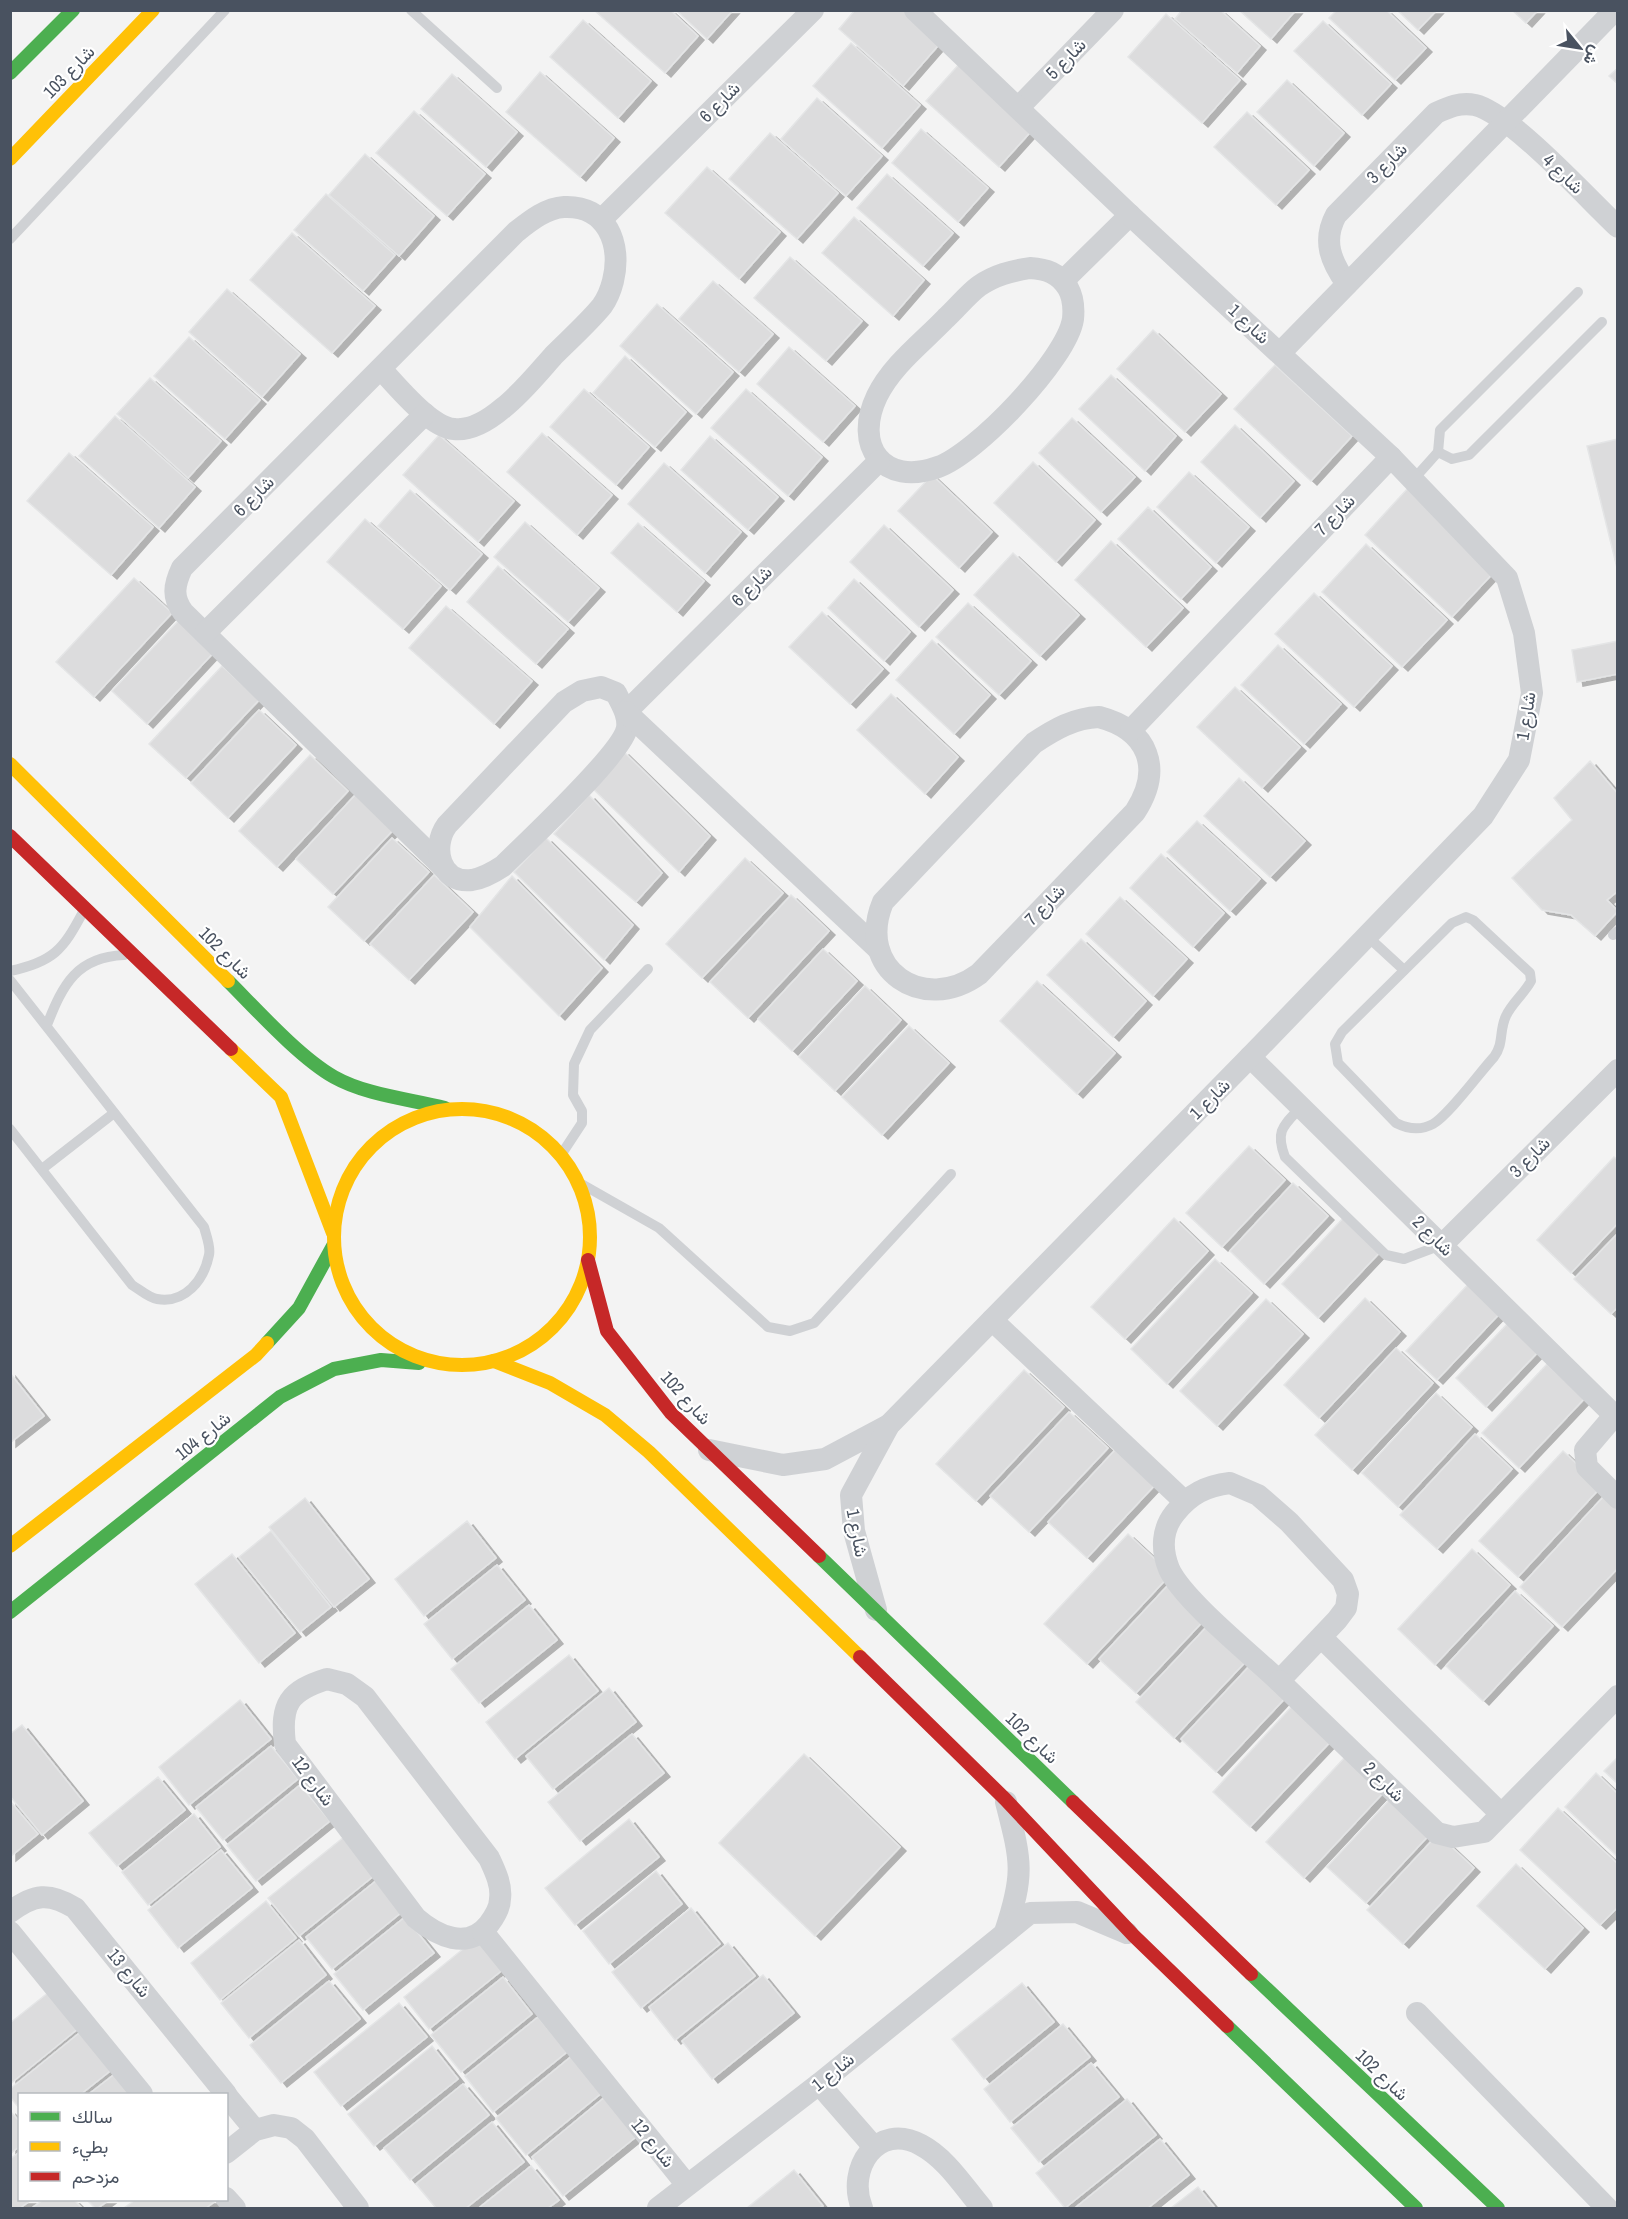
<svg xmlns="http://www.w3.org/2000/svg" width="1628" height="2219" font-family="'Archivo Narrow',Vazirmatn,sans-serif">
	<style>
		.building { fill: #dcdcdd; stroke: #e4e5e6; stroke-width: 1.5; filter: url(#shadow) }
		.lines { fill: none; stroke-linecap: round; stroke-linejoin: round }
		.lane { stroke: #cfd1d4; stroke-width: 10 }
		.street { stroke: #cfd1d4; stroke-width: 22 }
		.fast { stroke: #4caf50; stroke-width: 14 }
		.slow { stroke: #ffc107; stroke-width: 14 }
		.jam { stroke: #c62828; stroke-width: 14 }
		.labels { text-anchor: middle; stroke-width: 4.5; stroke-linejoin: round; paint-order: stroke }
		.street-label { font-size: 18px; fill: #495260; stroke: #fff }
	</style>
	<defs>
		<filter id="shadow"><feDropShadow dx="6" dy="4" stdDeviation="0" flood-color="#0004"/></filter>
	</defs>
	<rect width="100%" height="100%" fill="#f3f3f3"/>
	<g class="building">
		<path d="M594,10H670L698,36L665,73Z"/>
		<path d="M676,10H733L707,39Z"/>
		<path d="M855,10H911L943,40L903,86L839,29Z"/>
		<path d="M1182,10H1220L1260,46L1237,73L1175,19Z"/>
		<path d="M1239,10H1296L1271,39Z"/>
		<path d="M1337,10H1386L1426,48L1395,80L1329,18Z"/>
		<path d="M1397,10H1437L1418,30Z"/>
		<path d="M1512,10H1538L1526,23Z"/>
		<path d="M1166,14L1240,80L1202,123L1128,57Z"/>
		<path d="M583,20L651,81L618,118L550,57Z"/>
		<path d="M1323,21L1391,84L1362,115L1294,51Z"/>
		<path d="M851,43L920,105L882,148L813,86Z"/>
		<path d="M961,62L1035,127L999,167L926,101Z"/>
		<path d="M1618,68V84L1609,76Z"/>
		<path d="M540,72L614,138L580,177L506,112Z"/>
		<path d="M452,74L517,132L486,167L421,109Z"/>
		<path d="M1287,80L1344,133L1314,166L1257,112Z"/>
		<path d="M817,98L882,156L846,196L781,139Z"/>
		<path d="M414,111L485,174L447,216L376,153Z"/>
		<path d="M1247,112L1309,170L1276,205L1214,147Z"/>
		<path d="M921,129L988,188L958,222L892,163Z"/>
		<path d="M770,133L838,193L797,239L729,179Z"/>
		<path d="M365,154L434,216L399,256L329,195Z"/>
		<path d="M707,167L780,232L739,279L665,213Z"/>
		<path d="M887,174L953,233L923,266L857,208Z"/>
		<path d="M326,194L395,255L363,291L294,230Z"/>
		<path d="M854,217L924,280L893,316L822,253Z"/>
		<path d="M292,233L375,306L332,353L250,280Z"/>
		<path d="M790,257L862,321L826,361L754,298Z"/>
		<path d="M713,281L773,334L739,372L679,319Z"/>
		<path d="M227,289L300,354L262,397L189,332Z"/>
		<path d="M657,304L733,372L696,414L620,346Z"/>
		<path d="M1153,330L1221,394L1185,432L1117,369Z"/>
		<path d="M189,337L260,400L225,439L154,376Z"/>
		<path d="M789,347L855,406L823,442L757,384Z"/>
		<path d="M625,356L686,412L655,447L593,393Z"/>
		<path d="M1275,365L1352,436L1311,481L1234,409Z"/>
		<path d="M1111,375L1176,436L1145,471L1079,409Z"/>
		<path d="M150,378L221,441L188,478L117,414Z"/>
		<path d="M584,389L649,447L616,485L550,427Z"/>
		<path d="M746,389L822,457L788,496L711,428Z"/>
		<path d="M115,416L195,487L159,528L79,456Z"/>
		<path d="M1072,418L1135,477L1101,512L1039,453Z"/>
		<path d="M1235,425L1294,481L1260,518L1201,462Z"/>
		<path d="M542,433L612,495L577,535L507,472Z"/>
		<path d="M439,435L514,501L478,542L403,475Z"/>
		<path d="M710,436L778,497L748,530L681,470Z"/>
		<path d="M1618,439V572L1587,446Z"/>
		<path d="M69,453L153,527L111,575L27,501Z"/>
		<path d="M1033,462L1095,520L1056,562L994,503Z"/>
		<path d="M664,463L741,532L705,573L628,504Z"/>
		<path d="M1189,472L1249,527L1216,563L1157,507Z"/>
		<path d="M932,475L992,532L959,568L898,511Z"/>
		<path d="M1408,488L1496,570L1452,617L1365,535Z"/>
		<path d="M410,490L482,554L450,590L378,526Z"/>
		<path d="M1148,507L1211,567L1181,599L1118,539Z"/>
		<path d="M365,519L441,586L403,629L327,562Z"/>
		<path d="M525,522L599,588L568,622L494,557Z"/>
		<path d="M638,523L704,581L677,612L611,553Z"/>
		<path d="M884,525L953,590L919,627L850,562Z"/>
		<path d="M1111,541L1183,608L1146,647L1075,580Z"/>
		<path d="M1366,544L1447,620L1402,667L1322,592Z"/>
		<path d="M1013,553L1079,615L1040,656L974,595Z"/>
		<path d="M498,566L568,629L536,664L467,602Z"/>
		<path d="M134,578L172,613L94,697L56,662Z"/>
		<path d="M854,579L910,632L884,661L828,608Z"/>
		<path d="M1314,593L1392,666L1354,707L1275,634Z"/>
		<path d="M968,603L1031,661L999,695L936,637Z"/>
		<path d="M446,606L532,681L494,724L409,648Z"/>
		<path d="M822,612L883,669L850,704L789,647Z"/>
		<path d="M181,618L216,650L147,724L112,691Z"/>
		<path d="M932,640L990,695L954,734L896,680Z"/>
		<path d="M1618,641V674L1577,682L1572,650Z"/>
		<path d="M1278,645L1341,704L1304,744L1241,685Z"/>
		<path d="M222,666L259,700L186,778L149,744Z"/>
		<path d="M1235,687L1300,747L1262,788L1197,727Z"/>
		<path d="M891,694L958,757L925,794L857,730Z"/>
		<path d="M259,710L296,745L228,818L191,783Z"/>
		<path d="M623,751L710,836L679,872L592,788Z"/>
		<path d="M310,755L348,791L277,867L239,831Z"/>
		<path d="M1590,761L1618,794V891L1607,900L1618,911L1595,936L1571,915L1542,910L1512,878L1572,820L1554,798Z"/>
		<path d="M1239,778L1305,841L1270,877L1204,816Z"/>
		<path d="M357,793L395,828L333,894L296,859Z"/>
		<path d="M589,795L662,873L636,902L554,834Z"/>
		<path d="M1197,821L1260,879L1230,911L1167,852Z"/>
		<path d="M392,838L429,872L364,941L328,907Z"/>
		<path d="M546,838L633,925L604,960L514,872Z"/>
		<path d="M1161,854L1224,913L1193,947L1130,888Z"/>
		<path d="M745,858L783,893L702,978L666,944Z"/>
		<path d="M434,875L473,912L409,980L370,944Z"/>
		<path d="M512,876L602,968L559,1016L470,927Z"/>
		<path d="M791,895L829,931L748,1018L710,982Z"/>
		<path d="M1120,897L1187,959L1153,996L1086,934Z"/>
		<path d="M1081,939L1146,1001L1113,1037L1047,975Z"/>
		<path d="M823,949L857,981L792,1051L758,1019Z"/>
		<path d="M1037,981L1115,1053L1077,1094L1000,1021Z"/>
		<path d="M865,986L901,1020L835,1091L799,1057Z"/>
		<path d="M909,1026L949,1063L882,1135L842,1097Z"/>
		<path d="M1249,1146L1285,1180L1222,1247L1186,1213Z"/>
		<path d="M1614,1157L1618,1160V1223L1571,1273L1537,1240Z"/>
		<path d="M1293,1183L1328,1216L1264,1284L1230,1251Z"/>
		<path d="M1345,1216L1381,1251L1318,1318L1282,1284Z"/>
		<path d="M1174,1218L1208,1251L1125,1339L1091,1307Z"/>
		<path d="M1618,1233V1307L1611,1314L1574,1279Z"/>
		<path d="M1215,1259L1252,1293L1167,1384L1131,1349Z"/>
		<path d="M1472,1280L1503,1310L1437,1380L1406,1351Z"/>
		<path d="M1365,1298L1400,1332L1319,1418L1284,1385Z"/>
		<path d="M1266,1299L1303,1334L1217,1426L1180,1391Z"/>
		<path d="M1508,1323L1538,1352L1486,1407L1456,1378Z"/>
		<path d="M1396,1348L1433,1383L1352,1470L1315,1435Z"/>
		<path d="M1547,1364L1584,1399L1519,1468L1482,1433Z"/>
		<path d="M1024,1370L1064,1407L976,1501L936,1464Z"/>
		<path d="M10,1373L44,1416L10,1443Z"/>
		<path d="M1436,1393L1472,1427L1398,1507L1362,1473Z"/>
		<path d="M1069,1412L1108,1448L1029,1532L990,1496Z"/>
		<path d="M1475,1434L1512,1469L1437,1549L1400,1515Z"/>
		<path d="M1115,1450L1154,1486L1087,1558L1048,1522Z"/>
		<path d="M1563,1451L1601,1487L1518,1577L1479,1541Z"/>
		<path d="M1605,1495L1618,1507V1568L1562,1627L1520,1587Z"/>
		<path d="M305,1498L369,1579L334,1607L269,1527Z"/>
		<path d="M467,1521L496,1558L424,1616L395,1579Z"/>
		<path d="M271,1531L331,1607L300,1632L239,1557Z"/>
		<path d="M1128,1534L1171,1574L1087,1664L1044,1624Z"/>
		<path d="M1472,1549L1510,1585L1435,1665L1398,1629Z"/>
		<path d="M232,1554L295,1633L259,1663L195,1584Z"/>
		<path d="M497,1565L525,1600L452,1659L424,1624Z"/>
		<path d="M1170,1583L1207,1617L1136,1693L1099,1659Z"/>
		<path d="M1515,1591L1553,1626L1483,1701L1446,1666Z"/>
		<path d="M529,1605L557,1640L479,1703L451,1669Z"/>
		<path d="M1212,1621L1250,1657L1174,1738L1136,1702Z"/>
		<path d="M569,1655L598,1691L515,1759L486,1722Z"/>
		<path d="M1254,1661L1289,1694L1216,1772L1181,1739Z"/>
		<path d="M609,1688L636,1722L553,1789L526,1756Z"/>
		<path d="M240,1700L271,1739L189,1805L159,1767Z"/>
		<path d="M1294,1704L1332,1740L1250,1827L1213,1792Z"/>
		<path d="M22,1725L83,1801L42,1835L10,1796V1734Z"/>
		<path d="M632,1734L664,1773L580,1841L548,1802Z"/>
		<path d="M271,1746L298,1779L223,1840L196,1807Z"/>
		<path d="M804,1754L900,1847L815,1936L719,1843Z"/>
		<path d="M1346,1756L1384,1792L1304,1878L1266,1842Z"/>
		<path d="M1618,1757V1784L1604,1771Z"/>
		<path d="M1596,1773L1618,1794V1857L1565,1807Z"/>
		<path d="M158,1777L185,1810L117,1866L89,1833Z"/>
		<path d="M300,1785L330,1821L256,1881L227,1845Z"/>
		<path d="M1393,1796L1431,1833L1366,1903L1327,1867Z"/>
		<path d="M10,1801L38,1834L10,1857Z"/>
		<path d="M1558,1808L1618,1864V1907L1600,1925L1520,1850Z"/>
		<path d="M194,1814L220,1847L148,1905L122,1872Z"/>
		<path d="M629,1819L659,1857L575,1925L545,1888Z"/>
		<path d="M1438,1834L1474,1868L1403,1944L1367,1910Z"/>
		<path d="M344,1837L375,1875L299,1936L268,1898Z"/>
		<path d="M221,1850L252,1888L178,1948L148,1910Z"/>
		<path d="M1516,1864L1583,1928L1545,1969L1477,1906Z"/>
		<path d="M656,1871L682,1904L609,1964L583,1931Z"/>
		<path d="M377,1880L402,1912L332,1969L306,1937Z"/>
		<path d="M266,1901L296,1938L220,2000L191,1963Z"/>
		<path d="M691,1908L720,1944L641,2008L612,1972Z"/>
		<path d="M405,1917L434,1953L363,2010L334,1974Z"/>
		<path d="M479,1936L505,1968L429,2029L404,1997Z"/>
		<path d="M299,1940L326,1975L249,2038L221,2003Z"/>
		<path d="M728,1943L755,1976L675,2040L649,2007Z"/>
		<path d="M763,1975L794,2013L712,2079L682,2041Z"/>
		<path d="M503,1977L532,2014L461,2072L431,2035Z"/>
		<path d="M329,1981L360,2019L281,2083L250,2045Z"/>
		<path d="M1022,1983L1054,2022L984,2079L952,2039Z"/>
		<path d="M49,1992L79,2028L10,2084V2023Z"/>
		<path d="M399,2003L427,2037L341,2106L314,2072Z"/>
		<path d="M538,2017L567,2052L493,2112L465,2076Z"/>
		<path d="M1063,2024L1090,2057L1010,2122L984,2089Z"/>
		<path d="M83,2030L114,2068L81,2094H20V2109L10,2097V2089Z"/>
		<path d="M432,2046L458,2079L374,2146L348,2114Z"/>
		<path d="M573,2055L603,2092L526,2155L496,2118Z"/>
		<path d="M1091,2063L1119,2097L1039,2162L1011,2128Z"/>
		<path d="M116,2073L133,2094H89Z"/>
		<path d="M463,2084L489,2115L410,2180L384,2148Z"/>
		<path d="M611,2092L642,2132L563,2196L532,2157Z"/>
		<path d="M1127,2099L1156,2135L1065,2208L1036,2173Z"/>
		<path d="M10,2111L20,2122V2146L10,2154Z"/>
		<path d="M492,2122L524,2162L466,2208H436L416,2184Z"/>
		<path d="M1160,2139L1189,2175L1148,2208H1075Z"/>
		<path d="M20,2152V2200H31L20,2208H10V2159Z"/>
		<path d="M531,2166L559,2200L548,2208H479Z"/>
		<path d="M794,2170L823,2206L819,2208H747Z"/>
		<path d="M1198,2187L1215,2208H1171Z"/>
		<path d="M43,2200H74L82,2208H32Z"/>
		<path d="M87,2200H109L98,2208H95Z"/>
		<path d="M135,2200H213L214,2202L206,2208H124Z"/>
	</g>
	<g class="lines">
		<g class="lane">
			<path d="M411,10L497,88"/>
			<path d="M10,239L225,10"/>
			<path d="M1438,452L1440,430L1578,292"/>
			<path d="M1413,480L1438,452L1452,459L1469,455L1602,322"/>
			<path d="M1466,917L1473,920L1530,973L1531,981C1524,994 1512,1003 1506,1016C1499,1030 1504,1044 1494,1057C1480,1072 1449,1115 1433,1124C1420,1131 1408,1129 1396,1123L1338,1063L1335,1044L1342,1032L1452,923Z"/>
			<path d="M1613,935L1618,931"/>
			<path d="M1367,936L1404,970"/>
			<path d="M10,971C53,962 63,950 83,912"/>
			<path d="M10,980L204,1227C206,1235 211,1247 209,1255C204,1280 185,1304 157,1299C149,1298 139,1289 132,1285L10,1129"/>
			<path d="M47,1025C63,984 77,957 124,955"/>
			<path d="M1301,1107C1283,1126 1275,1131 1285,1157L1386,1255L1404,1259L1441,1245"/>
			<path d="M561,1155L582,1123V1111L573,1095L574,1064L590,1030L648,969"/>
			<path d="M42,1169L114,1113"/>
			<path d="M578,1182L659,1228L768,1327L790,1331L814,1323L951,1174"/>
		</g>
		<g class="street">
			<path d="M1019,107L1113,10"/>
			<path d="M602,219L813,10"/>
			<path d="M1030,268C1046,269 1059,273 1068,288C1073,297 1074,309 1073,319C1067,359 976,454 938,467C883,487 853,446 877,396C892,365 923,342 946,318C957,308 967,295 979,286C995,275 1011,271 1030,268Z"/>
			<path d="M1063,281L1130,215"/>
			<path d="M1347,284C1331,262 1322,241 1336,215L1436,113C1449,107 1460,102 1475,105C1510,113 1588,199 1618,227"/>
			<path d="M1280,353L1615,10"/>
			<path d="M381,369C397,386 430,427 454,429C471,431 490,419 503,408C522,393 538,373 554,355C570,339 588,323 602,306C607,299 611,289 613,281C622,244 607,205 564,207C546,208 530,221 516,232L182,568C174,585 172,597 183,612L443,867"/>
			<path d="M205,633L425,414"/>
			<path d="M601,687L616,693C621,704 629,715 627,728C622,754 527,842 503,866C494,872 484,878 472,880C440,884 431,847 447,825L564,702L582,691Z"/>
			<path d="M626,712L879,461"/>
			<path d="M626,712L877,948"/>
			<path d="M1099,717C1149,730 1163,769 1135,812L979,974C923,1015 855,969 883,902L1034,743C1055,729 1074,718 1099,717Z"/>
			<path d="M1131,730L1391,457"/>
			<path d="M1250,1057L1618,1419"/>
			<path d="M1442,1245L1618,1070"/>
			<path d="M992,1320L1184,1501"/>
			<path d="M1614,1416L1585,1450L1587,1467L1618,1498"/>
			<path d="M709,1450L783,1465L825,1459L889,1425"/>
			<path d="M1230,1483L1258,1495L1289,1522L1343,1580L1348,1594L1346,1608L1337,1620L1279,1681C1252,1655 1183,1600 1169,1569C1161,1549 1162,1529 1175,1513C1190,1494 1206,1486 1230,1483Z"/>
			<path d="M876,1610L854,1531L851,1495L889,1425L1250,1057L1483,816L1519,760L1532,693L1524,633L1507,578L1391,457L1130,215L915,10"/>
			<path d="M1322,1638L1501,1814"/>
			<path d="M327,1679L347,1684L365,1697L489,1858C495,1871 502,1885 500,1899C500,1908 495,1916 489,1924C468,1951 437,1936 416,1918L285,1744C280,1704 289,1691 327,1679Z"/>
			<path d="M1279,1681L1437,1833L1453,1837L1484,1832L1618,1696"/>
			<path d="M10,1912C34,1894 49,1892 75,1908L226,2094"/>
			<path d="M10,1932L142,2094"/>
			<path d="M483,1932L687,2185"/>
			<path d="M1005,1932C1025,1873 1021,1861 1006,1802"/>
			<path d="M1417,2013L1607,2208"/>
			<path d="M819,2084L874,2147"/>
			<path d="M226,2095L255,2130"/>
			<path d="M226,2153L255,2130L274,2125L291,2128L305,2139L358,2208"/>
			<path d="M226,2198L235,2208"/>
			<path d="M658,2208L819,2084L1030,1913L1077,1912L1127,1933"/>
			<path d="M862,2208C846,2169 877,2121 921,2145C946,2158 964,2187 982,2208"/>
		</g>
		<g class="fast">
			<path d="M10,73L73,10"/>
			<path d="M228,981C257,1010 299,1057 334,1077C366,1095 409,1099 445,1108"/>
			<path d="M267,1343L299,1308L333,1246"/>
			<path d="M819,1556L1073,1802"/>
			<path d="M10,1612L280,1397L334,1369L381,1360L419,1363"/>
			<path d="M1251,1974L1498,2208"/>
			<path d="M1227,2026L1416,2208"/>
		</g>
		<g class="slow">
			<path d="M10,159L153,10"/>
			<path d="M10,764L228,981"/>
			<path d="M231,1049L281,1097L333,1233"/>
			<circle cx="462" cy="1237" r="128"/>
			<path d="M494,1361L550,1383L605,1415L649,1452L860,1657"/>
			<path d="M10,1546L256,1355L267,1343"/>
		</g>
		<g class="jam">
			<path d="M10,836L231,1049"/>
			<path d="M588,1260L607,1331L671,1413L819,1556"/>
			<path d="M860,1657L1005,1799L1134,1936L1227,2026"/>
			<path d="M1073,1802L1251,1974"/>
		</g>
	</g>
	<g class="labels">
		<g class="street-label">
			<text transform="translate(1066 59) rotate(-46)" y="6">شارع 5</text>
			<text transform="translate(69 72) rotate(-46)" y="6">شارع 103</text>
			<text transform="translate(720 102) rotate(-45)" y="6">شارع 6</text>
			<text transform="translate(1387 163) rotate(-45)" y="6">شارع 3</text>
			<text transform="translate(1563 174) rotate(44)" y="6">شارع 4</text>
			<text transform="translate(1249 324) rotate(43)" y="6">شارع 1</text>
			<text transform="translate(254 496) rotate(-45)" y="6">شارع 6</text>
			<text transform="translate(1335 515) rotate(-46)" y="6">شارع 7</text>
			<text transform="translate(752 586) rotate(-45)" y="6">شارع 6</text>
			<text transform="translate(1526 716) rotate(-81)" y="6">شارع 1</text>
			<text transform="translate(1045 905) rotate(-46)" y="6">شارع 7</text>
			<text transform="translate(225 953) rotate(45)" y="6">شارع 102</text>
			<text transform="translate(1210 1099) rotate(-45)" y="6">شارع 1</text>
			<text transform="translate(1530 1157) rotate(-45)" y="6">شارع 3</text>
			<text transform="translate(1433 1236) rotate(45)" y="6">شارع 2</text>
			<text transform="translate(686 1398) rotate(48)" y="6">شارع 102</text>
			<text transform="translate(203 1436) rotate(-39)" y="6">شارع 104</text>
			<text transform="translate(857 1533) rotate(79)" y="6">شارع 1</text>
			<text transform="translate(1032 1738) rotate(44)" y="6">شارع 102</text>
			<text transform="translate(313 1781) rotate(53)" y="6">شارع 12</text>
			<text transform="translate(1384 1782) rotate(44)" y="6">شارع 2</text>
			<text transform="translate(129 1973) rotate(51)" y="6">شارع 13</text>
			<text transform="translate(833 2072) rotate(-39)" y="6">شارع 1</text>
			<text transform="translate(1382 2075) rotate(44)" y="6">شارع 102</text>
			<text transform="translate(653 2143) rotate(51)" y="6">شارع 12</text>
		</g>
	</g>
	<rect width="1628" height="2219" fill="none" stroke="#495260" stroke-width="24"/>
	<rect x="18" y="2093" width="210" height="108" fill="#ffffff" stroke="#b6babf" stroke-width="1.5"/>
	<rect x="30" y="2112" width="30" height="9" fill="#4caf50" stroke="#b6babf" stroke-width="1.5"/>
	<text x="72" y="2123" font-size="18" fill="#495260">سالك</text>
	<rect x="30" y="2142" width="30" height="9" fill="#ffc107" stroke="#b6babf" stroke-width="1.5"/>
	<text x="72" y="2153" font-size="18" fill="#495260">بطيء</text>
	<rect x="30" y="2172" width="30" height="9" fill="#c62828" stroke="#b6babf" stroke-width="1.5"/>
	<text x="72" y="2183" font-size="18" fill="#495260">مزدحم</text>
	<g transform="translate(1580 48) rotate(120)" stroke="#ffffff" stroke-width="4.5" paint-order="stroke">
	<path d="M0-4.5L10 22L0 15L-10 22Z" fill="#495260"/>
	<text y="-9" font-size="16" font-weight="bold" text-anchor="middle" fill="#495260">ش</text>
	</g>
</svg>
